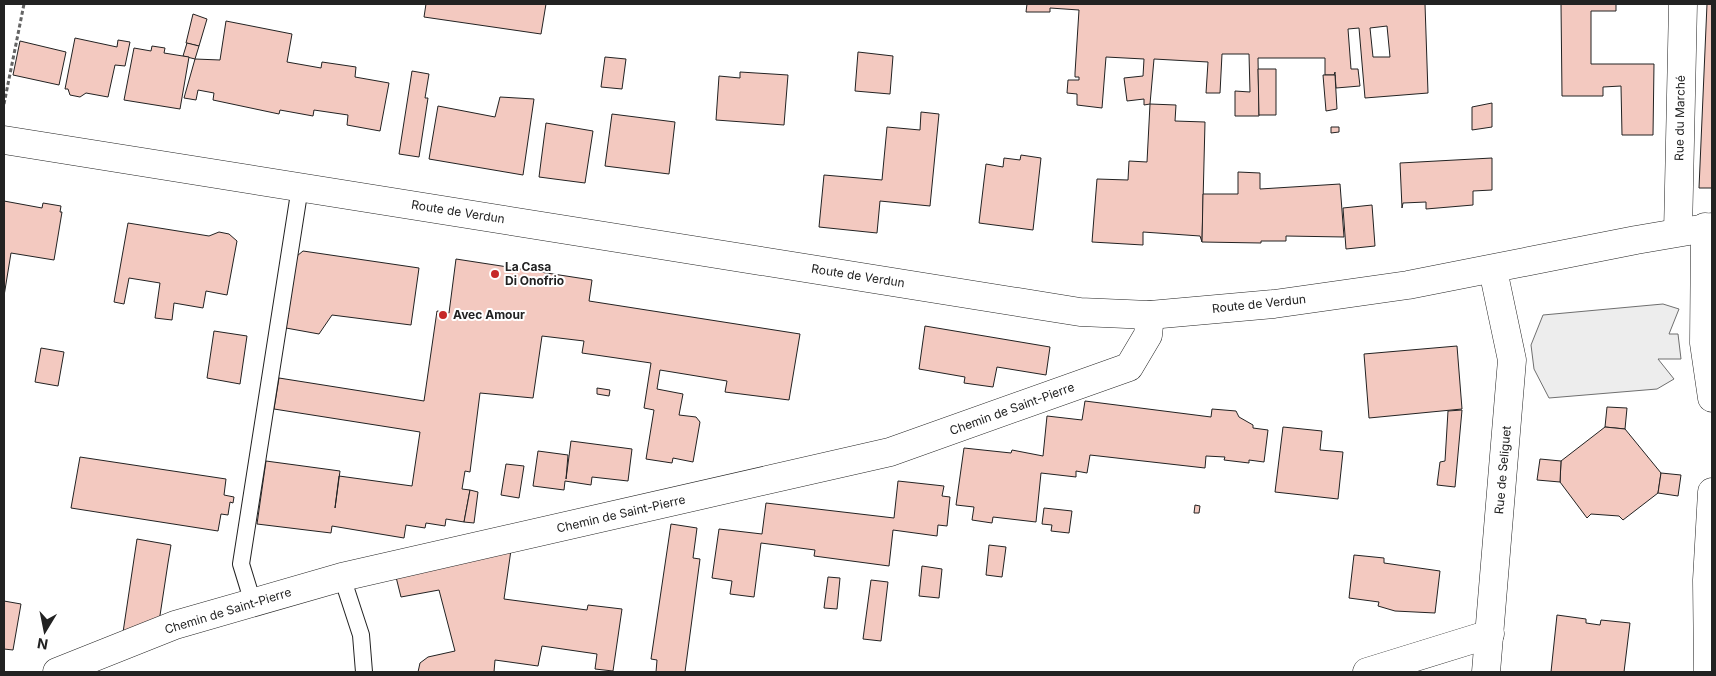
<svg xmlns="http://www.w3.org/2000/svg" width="1716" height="676" font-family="Inter,sans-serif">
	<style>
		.parking { fill: #ededed; stroke: #6f6f6f }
		.building { fill: #f3c9c0; stroke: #222; fill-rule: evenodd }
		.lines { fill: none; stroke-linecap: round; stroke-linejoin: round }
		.lane-casing { stroke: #222; stroke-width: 18 }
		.street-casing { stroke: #222; stroke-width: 29 }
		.secondary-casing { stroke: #222; stroke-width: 29 }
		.path { stroke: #646464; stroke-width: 3; stroke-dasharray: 4 2.5; stroke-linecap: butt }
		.lane { stroke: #fff; stroke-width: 16 }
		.street { stroke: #fff; stroke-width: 28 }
		.secondary { stroke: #fff; stroke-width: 28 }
		.poi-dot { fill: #c62828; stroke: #fff; stroke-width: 2 }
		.labels { text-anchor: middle; stroke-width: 4; stroke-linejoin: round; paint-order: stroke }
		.street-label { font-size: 12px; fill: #222; stroke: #fff }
		.poi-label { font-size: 12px; font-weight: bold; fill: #222; stroke: #fff; text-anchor: start }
	</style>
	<rect width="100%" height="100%" fill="#fff"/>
	<path class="parking" d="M1663,304L1679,309L1669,334H1678L1681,359H1658L1674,379L1657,389L1549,398L1534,369L1531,345L1543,315Z"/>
	<g class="building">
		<path d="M426,4H546L541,34L424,17Z"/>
		<path d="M1027,4H1425L1428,93L1365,98L1359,28L1348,29L1351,69H1358L1360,86L1336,88L1335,72L1334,75H1325V58H1258L1259,116H1235V91L1250,92L1249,54H1222L1220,93H1206L1208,62L1154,59L1150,104L1144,105V99L1127,101L1124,78L1143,76L1144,59L1106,57L1102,108L1077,105V94L1067,93L1068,80H1079V77H1075V73L1079,10L1050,8V12H1026ZM1387,26L1390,57H1373L1370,28Z"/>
		<path d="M1561,4H1616V11H1591V64H1654L1653,135H1622L1621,86L1603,87V96H1562Z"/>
		<path d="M1707,4H1712V188H1699Z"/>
		<path d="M193,14L207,19L199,46L186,43Z"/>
		<path d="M226,21L292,34L287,62L321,68L322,62L356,67L355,77L389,83L380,131L347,125L348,115L314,110L313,116L280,110L279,114L213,100L214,93L198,90L196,100L184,98L195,59L220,60Z"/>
		<path d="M75,38L117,47L118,40L130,42L125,66L115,65L108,97L86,93L80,97L70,95L68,89H65Z"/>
		<path d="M20,41L66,52L59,85L13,75Z"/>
		<path d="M187,43L199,46L195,59L183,56Z"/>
		<path d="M152,46L165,48L164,53L189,57L180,109L124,100L134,48L151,51Z"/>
		<path d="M858,52L893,56L890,94L855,91Z"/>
		<path d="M605,57L626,59L622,89L601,87Z"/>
		<path d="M1258,69H1276V115H1259Z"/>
		<path d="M412,71L429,74L425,98H428L419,157L399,154Z"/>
		<path d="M740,72L788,75L784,125L716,120L719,76L740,78Z"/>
		<path d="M1323,75H1335L1337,109L1326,111Z"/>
		<path d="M500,97L534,99L523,175L429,159L438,106L495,117Z"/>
		<path d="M1492,103V127L1472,130V107Z"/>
		<path d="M1150,104L1176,105L1175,121L1205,122L1202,242L1200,236L1143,232V245L1092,242L1097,179L1128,180L1129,161L1147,162Z"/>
		<path d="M921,112L939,114L930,206L880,201L877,233L819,227L824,175L882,180L887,127L920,130Z"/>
		<path d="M612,114L675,122L669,174L605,166Z"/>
		<path d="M546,123L593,131L585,183L539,177Z"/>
		<path d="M1331,127H1339V132L1331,133Z"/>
		<path d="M1021,155L1041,158L1033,230L979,223L986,164L1003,167L1004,158L1020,160Z"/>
		<path d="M1492,158V190L1473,191V205L1426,209V202L1403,203L1402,208L1400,163Z"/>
		<path d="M1238,172L1260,173V189L1340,184L1344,237L1286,236V241H1261V243L1202,242L1203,194H1238Z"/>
		<path d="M4,201L42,208L43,203L61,206L60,212H62L54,260L11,253L4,296Z"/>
		<path d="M1372,205L1375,246L1346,249L1343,208Z"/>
		<path d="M128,223L209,236L219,232L229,234L237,241L227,295L206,291L203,308L174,303L172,320L155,318L160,283L129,278L124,304L114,302Z"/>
		<path d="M303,251L419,268L411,325L332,315L319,334L286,328L297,256Z"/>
		<path d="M456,259L592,280L589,301L800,334L789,400L725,392L727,381L660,370L657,389L683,394L679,415L696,417L700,422L693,462L673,458L672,463L646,459L654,410L644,408L651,363L582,353L584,341L542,336L533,398L480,393L470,472L465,471L462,489L470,490L464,522L446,519L445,526L426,523L425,528L406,525L404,538L332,526L331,533L257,524L266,461L340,471L335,508L339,476L412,486L420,432L274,409L279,378L424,401L437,311L449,313Z"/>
		<path d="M925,326L1050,347L1046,375L997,367L993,387L964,383L965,377L919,369Z"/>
		<path d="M214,331L247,336L240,384L207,378Z"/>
		<path d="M1457,346L1462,409L1369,418L1364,354Z"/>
		<path d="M41,348L64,352L58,386L35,382Z"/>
		<path d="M597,388L610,390L609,396L597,394Z"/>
		<path d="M1085,401L1211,417L1212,409L1236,411L1239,417L1253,425V428L1268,430L1264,462L1249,460V463L1224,460L1225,457L1206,456L1205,468L1090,455L1087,473L1076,471V477L1041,473L1036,522L993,517L992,523L972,520L974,507L956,505L964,448L1011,453L1012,450L1043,456L1047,416L1082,420Z"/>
		<path d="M1607,407L1627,408L1625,429L1605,427Z"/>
		<path d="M1462,410L1455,487L1437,485L1440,462L1445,461L1448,411Z"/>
		<path d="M1283,427L1322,431L1320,450L1343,452L1338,499L1275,492Z"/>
		<path d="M1605,427L1625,429L1661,473L1658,493L1623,520L1619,516L1591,514L1587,518L1560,482L1561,461Z"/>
		<path d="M571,441L632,449L628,481L592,477L591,485L565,481L564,490L533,486L538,451L568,455L566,479Z"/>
		<path d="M80,457L226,479L224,495L234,497L233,503L230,502L228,515L221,514L218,531L71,508Z"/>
		<path d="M1540,459L1561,461L1560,482L1537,480Z"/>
		<path d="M506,464L524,466L519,498L501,495Z"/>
		<path d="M1661,473L1681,475L1678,496L1658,493Z"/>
		<path d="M898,481L944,486L942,496L950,497L947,526L938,525L937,536L893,530L889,566L814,556L815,550L761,543L754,597L730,594L732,581L712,578L719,529L762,534L766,503L894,518Z"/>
		<path d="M470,490L478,492L474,523L464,522Z"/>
		<path d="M1195,505L1200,506L1199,513H1194Z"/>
		<path d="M1044,508L1072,511L1069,533L1051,531L1052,525L1042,524Z"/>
		<path d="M671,524L697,528L693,558L700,559L685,672H656L657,660L651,659Z"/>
		<path d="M137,539L171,545L168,563L159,622L122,639Z"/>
		<path d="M512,543L504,599L587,610L588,605L622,609L613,671L595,669L597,654L542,646L538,666L495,660L494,672H418L420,663L428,657L455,651L439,590L401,597L394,569Z"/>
		<path d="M989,545L1006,547L1002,577L986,575Z"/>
		<path d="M1354,555L1384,558V563L1440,571L1435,613L1395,611L1378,606L1379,602L1349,598Z"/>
		<path d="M922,566L942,569L939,598L919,596Z"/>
		<path d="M828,577L840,578L837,609L824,608Z"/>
		<path d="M871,580L888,582L881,641L863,639Z"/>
		<path d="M4,601L21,604L13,650L4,649Z"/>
		<path d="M1557,615L1586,619V623L1600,625L1601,620L1630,623L1624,672H1551Z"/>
	</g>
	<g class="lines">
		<defs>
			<g id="lane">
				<path d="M342,577L361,635L364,672"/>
				<path d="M253,603L241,564L300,187"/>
			</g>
			<g id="street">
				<path d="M1705,227L1704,343L1712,398"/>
				<path d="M1678,232L1683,4"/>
				<path d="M57,672L175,625L342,577L890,452L1129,367L1148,335L1150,315"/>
				<path d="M1367,672L1490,634"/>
				<path d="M1486,672L1512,360L1493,270"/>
				<path d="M1708,672L1707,580L1712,492"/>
			</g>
			<path id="secondary" d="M4,140L1080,312L1150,315L1274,304L1408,285L1636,240L1712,227"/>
		</defs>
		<use href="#lane" class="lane-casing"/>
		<use href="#street" class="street-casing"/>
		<use href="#secondary" class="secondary-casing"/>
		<path class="path" d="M4,104L24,4"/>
		<use href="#lane" class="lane"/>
		<use href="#street" class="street"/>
		<use href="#secondary" class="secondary"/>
	</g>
	<g class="poi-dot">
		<circle cx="495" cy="274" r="5"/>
		<circle cx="443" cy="315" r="5"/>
	</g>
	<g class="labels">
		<g class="street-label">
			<text transform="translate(1680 118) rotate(-89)" y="4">Rue du Marché</text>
			<text transform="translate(458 212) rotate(9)" y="4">Route de Verdun</text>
			<text transform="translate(858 276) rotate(9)" y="4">Route de Verdun</text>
			<text transform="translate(1259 304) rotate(-6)" y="4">Route de Verdun</text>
			<text transform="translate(1012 409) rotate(-20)" y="4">Chemin de Saint-Pierre</text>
			<text transform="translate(1503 470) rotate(-85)" y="4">Rue de Seliguet</text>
			<text transform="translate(621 514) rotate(-13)" y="4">Chemin de Saint-Pierre</text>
			<text transform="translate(228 611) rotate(-17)" y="4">Chemin de Saint-Pierre</text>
		</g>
		<g class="poi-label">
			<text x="505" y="271">La Casa<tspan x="505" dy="14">Di Onofrio</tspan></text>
			<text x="453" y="319">Avec Amour</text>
		</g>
	</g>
	<rect width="1716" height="676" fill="none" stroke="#222222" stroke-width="10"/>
	<g transform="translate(45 631) rotate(190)" stroke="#ffffff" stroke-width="4" paint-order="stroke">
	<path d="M0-4L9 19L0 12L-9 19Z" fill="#222222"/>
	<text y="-8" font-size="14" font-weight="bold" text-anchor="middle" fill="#222222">N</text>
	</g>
</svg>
